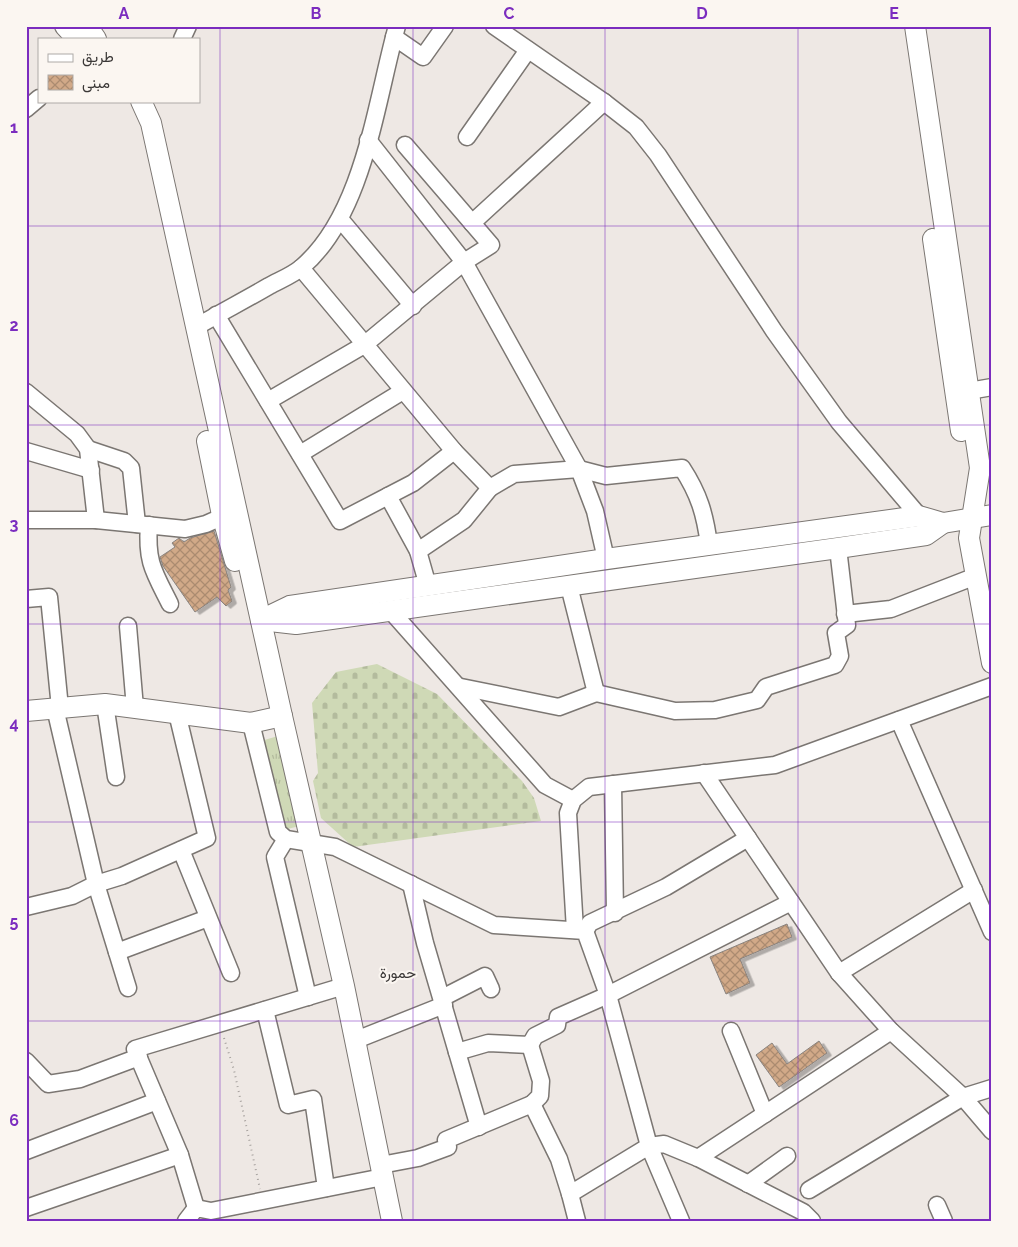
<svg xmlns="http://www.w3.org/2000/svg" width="1018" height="1247" font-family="Raleway,Vazirmatn,sans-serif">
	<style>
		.cemetery { fill: url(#cemetery-stones) }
		.park { fill: url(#park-tufts) }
		.building { fill: url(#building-cross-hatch); stroke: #89837f; filter: url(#shadow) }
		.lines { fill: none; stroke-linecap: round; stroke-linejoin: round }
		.minor-casing { stroke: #7b7672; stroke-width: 19 }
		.major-casing { stroke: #7b7672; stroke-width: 22 }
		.path { stroke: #a7a29f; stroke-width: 2; stroke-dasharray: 1 4; stroke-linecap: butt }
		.minor { stroke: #fff; stroke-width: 16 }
		.major { stroke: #fff; stroke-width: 20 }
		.grid { fill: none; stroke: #7b2cbf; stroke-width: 1; stroke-opacity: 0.55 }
		.labels { text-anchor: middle; stroke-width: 4; stroke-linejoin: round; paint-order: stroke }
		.quarter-label { font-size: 15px; fill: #3b3837; stroke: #fbf6f1 }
		.neatline { fill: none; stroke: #7b2cbf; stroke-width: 2 }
		.grid-label { font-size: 16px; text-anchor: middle; font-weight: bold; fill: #7b2cbf }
	</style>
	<defs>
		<pattern id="cemetery-stones" width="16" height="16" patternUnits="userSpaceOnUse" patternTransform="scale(1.25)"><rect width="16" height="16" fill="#cfd9b6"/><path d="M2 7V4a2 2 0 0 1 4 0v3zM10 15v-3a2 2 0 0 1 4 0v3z" fill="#b3bb9d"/></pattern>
		<pattern id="park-tufts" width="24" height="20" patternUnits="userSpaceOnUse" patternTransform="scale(1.25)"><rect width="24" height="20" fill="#cfd9b6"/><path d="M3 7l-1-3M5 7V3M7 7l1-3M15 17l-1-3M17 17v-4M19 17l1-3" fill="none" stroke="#b3bb9d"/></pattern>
		<pattern id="building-cross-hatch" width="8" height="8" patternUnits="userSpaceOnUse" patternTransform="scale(1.25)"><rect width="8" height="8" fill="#d1a988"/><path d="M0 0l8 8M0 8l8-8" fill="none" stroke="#ab8b70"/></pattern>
		<filter id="shadow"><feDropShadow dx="4.5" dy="2.5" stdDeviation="0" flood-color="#0004"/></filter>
	</defs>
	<rect width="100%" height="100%" fill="#eee8e4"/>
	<path class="cemetery" d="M377,664L437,694L522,781L534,798L541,821L353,847L321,818L313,781L318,773L312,703L336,672Z"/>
	<path class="park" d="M278,736L300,826L283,830L261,741Z"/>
	<g class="building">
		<path d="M214,531L231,587L228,590L232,601L226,606L217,597L195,612L163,566L160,557L175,547L172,543L179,538L184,542L190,538Z"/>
		<path d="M787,924L792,937L740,959L750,983L726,994L710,957Z"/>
		<path d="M819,1041L827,1053L779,1087L756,1055L772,1043L787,1064Z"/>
	</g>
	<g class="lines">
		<defs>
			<g id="minor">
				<path d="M494,26L604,102L636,127L658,155L774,331L839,422L919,516"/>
				<path d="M394,37L423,57L445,26"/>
				<path d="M182,39L188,26"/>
				<path d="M26,109L39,98"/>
				<path d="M467,137L528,50"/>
				<path d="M368,140L464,262L579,469L595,511L606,559"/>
				<path d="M340,219L413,306"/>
				<path d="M472,223L604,102"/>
				<path d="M301,268L454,451L490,488L514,474L579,469L606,476L682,468C699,494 705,514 709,545"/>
				<path d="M216,315L340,521L413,483L454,451"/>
				<path d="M196,327C220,313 245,300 269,286C280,280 293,275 302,267C364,214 376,101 397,26"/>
				<path d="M969,391L992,387"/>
				<path d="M26,392L77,434L88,449L96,520"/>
				<path d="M268,401L364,345L464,262L491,245L405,145"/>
				<path d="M88,449L124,461L131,468L137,524"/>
				<path d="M26,451L91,470"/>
				<path d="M300,454L403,391"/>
				<path d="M388,496L418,551L428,586"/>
				<path d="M26,520H96L185,529L206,524L233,512"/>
				<path d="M149,525C146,562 154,572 170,604"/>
				<path d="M418,551L464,520L490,488"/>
				<path d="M569,586L596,693"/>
				<path d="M26,599L49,597L60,708"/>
				<path d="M390,610L545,785L573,800"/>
				<path d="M845,614L891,609L976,576"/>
				<path d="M128,626L135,708"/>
				<path d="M461,687L559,707L596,693L675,711L715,710L757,700L766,687L835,665L840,656L836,633L847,625L838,548"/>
				<path d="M105,704L116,777"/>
				<path d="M55,708L96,884L128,988"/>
				<path d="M899,720L992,932"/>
				<path d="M251,723L278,832L286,839L335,847L494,925L585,931L608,995L649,1146L664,1144L698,1158L803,1212L812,1221"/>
				<path d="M704,773L839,973L891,1031L963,1097L992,1131"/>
				<path d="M613,784L615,913"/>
				<path d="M286,839L275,857L308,997"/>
				<path d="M181,850L231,973"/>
				<path d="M411,884L425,943L479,1127"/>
				<path d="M26,907L72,896L96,884L122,876L207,838L177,713"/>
				<path d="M575,930L568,813L573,800L589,787L775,765L992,686"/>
				<path d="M585,931L590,923L666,887L748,838"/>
				<path d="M117,952L208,918"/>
				<path d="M839,973L974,890"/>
				<path d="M442,998L485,976L491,989"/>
				<path d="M265,1010L288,1105L313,1099L326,1188"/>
				<path d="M731,1031L765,1114"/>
				<path d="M356,1040L444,1005"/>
				<path d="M530,1045L541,1081L540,1096L532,1104"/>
				<path d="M457,1052L488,1043L530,1045L535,1036L557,1025L558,1017L608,995L791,902"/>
				<path d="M26,1061L48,1084L80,1079L139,1057"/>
				<path d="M26,1151L157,1101"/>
				<path d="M698,1158L891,1031"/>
				<path d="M381,1165L418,1158L448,1147L446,1140L532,1104L559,1159L570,1194L649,1146L681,1221"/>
				<path d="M748,1184L787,1156"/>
				<path d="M809,1190L963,1097L992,1088"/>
				<path d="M570,1194L577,1221"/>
				<path d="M937,1205L944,1221"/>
				<path d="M26,1208L180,1155"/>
				<path d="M196,1208L180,1155L135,1049L344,986"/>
				<path d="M186,1221L196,1208L211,1211L383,1177"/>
			</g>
			<g id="major">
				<path d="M65,26L77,39"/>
				<path d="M87,26L96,39"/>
				<path d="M915,26L980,468L969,538L992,663"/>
				<path d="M141,101L151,123L282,716L344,986L392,1221"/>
				<path d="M933,239L961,431"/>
				<path d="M207,441L222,515L235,561"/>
				<path d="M261,620L290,606L606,559L919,516L943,523L992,515"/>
				<path d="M261,620L296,624L838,548L926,535L943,523"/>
				<path d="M26,711L105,704L251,723L282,716"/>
			</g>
		</defs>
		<use href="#minor" class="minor-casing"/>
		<use href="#major" class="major-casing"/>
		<path class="path" d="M224,1038L234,1070L260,1189"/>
		<use href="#minor" class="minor"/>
		<use href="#major" class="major"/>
	</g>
	<path class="grid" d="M220,26V1221M413,26V1221M605,26V1221M798,26V1221M26,226H992M26,425H992M26,624H992M26,822H992M26,1021H992"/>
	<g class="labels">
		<g class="quarter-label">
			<text x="398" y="978">حمورة</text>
		</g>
	</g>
	<rect width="1018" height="1247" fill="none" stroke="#fbf6f1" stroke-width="55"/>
	<rect x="38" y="38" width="162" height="65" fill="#fbf6f1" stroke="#aeaaa7"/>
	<rect x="48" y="54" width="25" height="8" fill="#ffffff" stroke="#aeaaa7"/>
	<text x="82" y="62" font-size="15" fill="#3b3837">طريق</text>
	<rect x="48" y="75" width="25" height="15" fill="url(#building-cross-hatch)" stroke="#aeaaa7"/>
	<text x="82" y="88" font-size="15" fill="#3b3837">مبنى</text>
	<rect x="28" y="28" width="962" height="1192" class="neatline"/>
	<g class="grid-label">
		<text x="124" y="19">A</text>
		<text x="316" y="19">B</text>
		<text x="509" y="19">C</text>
		<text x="702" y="19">D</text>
		<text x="894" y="19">E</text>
		<text x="14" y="133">1</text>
		<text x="14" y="331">2</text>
		<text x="14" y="530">3</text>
		<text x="14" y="729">4</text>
		<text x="14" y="927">5</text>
		<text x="14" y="1126">6</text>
	</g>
</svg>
